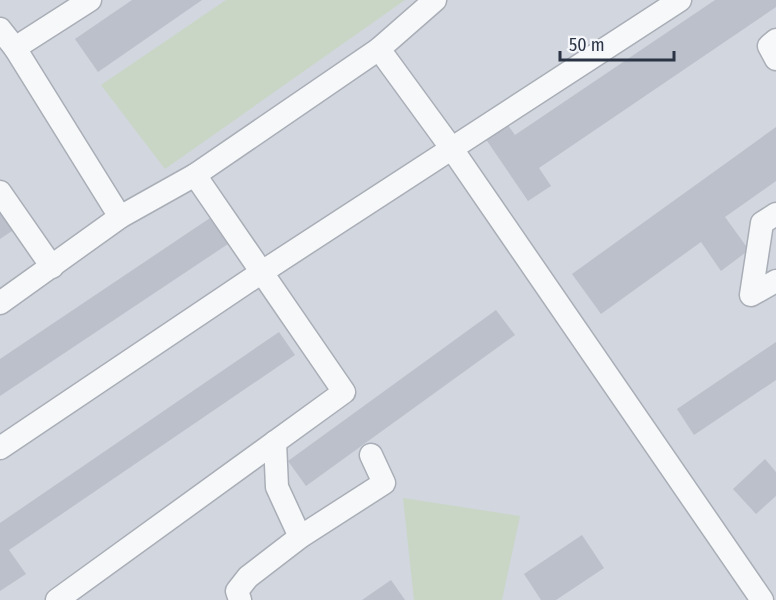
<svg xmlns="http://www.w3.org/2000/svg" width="776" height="600" font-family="'Fira Sans Condensed',sans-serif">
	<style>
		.built { fill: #d2d6de }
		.green { fill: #c9d6c5 }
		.building { fill: #bbc0ca }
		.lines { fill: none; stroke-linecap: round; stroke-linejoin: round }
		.minor-casing { stroke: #a9aeb7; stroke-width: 25 }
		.minor { stroke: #f7f8fa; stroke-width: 22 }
	</style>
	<rect width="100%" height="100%" fill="#e4e7ec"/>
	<rect class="built" x="0" y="0" width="776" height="600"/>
	<g class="green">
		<path d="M226,0H405L165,169L101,85Z"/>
		<path d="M403,498L520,516L502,600H414Z"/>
	</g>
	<g class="building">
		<path d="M132,0H202L98,72L75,39Z"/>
		<path d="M715,0H776V7L539,168L551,186L528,201L483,135L505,121L515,135Z"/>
		<path d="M776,127V181L725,217L749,250L721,271L701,242L601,314L572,274Z"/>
		<path d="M0,207L15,229L0,239Z"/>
		<path d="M213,216L231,242L0,396V359Z"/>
		<path d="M496,310L515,335L306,486L288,461Z"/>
		<path d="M279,332L295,355L9,550L26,574L0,591V523Z"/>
		<path d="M776,342V380L694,435L677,409Z"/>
		<path d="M765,459L776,472V496L756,514L733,489Z"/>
		<path d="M582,535L604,568L556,600H541L524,574Z"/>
		<path d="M391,580L405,600H362Z"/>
	</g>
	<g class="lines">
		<defs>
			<g id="minor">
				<path d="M0,29L15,48L120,217"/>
				<path d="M776,40L769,46L776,59"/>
				<path d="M15,48L90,0"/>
				<path d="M379,49L452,149L762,600"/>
				<path d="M0,192L52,267"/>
				<path d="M776,214L762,223L751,295L776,281"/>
				<path d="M0,303L120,217L195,175L379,49L435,0"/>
				<path d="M275,442L277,487L300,537"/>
				<path d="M0,448L262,272L680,0"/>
				<path d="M57,600L344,392L195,175"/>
				<path d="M240,600L237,591L248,577L300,537L384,483L371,455"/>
			</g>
		</defs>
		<use href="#minor" class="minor-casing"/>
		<use href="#minor" class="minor"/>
	</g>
	<path d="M560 51v9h114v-9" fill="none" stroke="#2b3445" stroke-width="3"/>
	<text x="569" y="51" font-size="18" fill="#2b3445" stroke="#f4f6f9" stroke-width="4.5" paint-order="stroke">50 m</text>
</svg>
